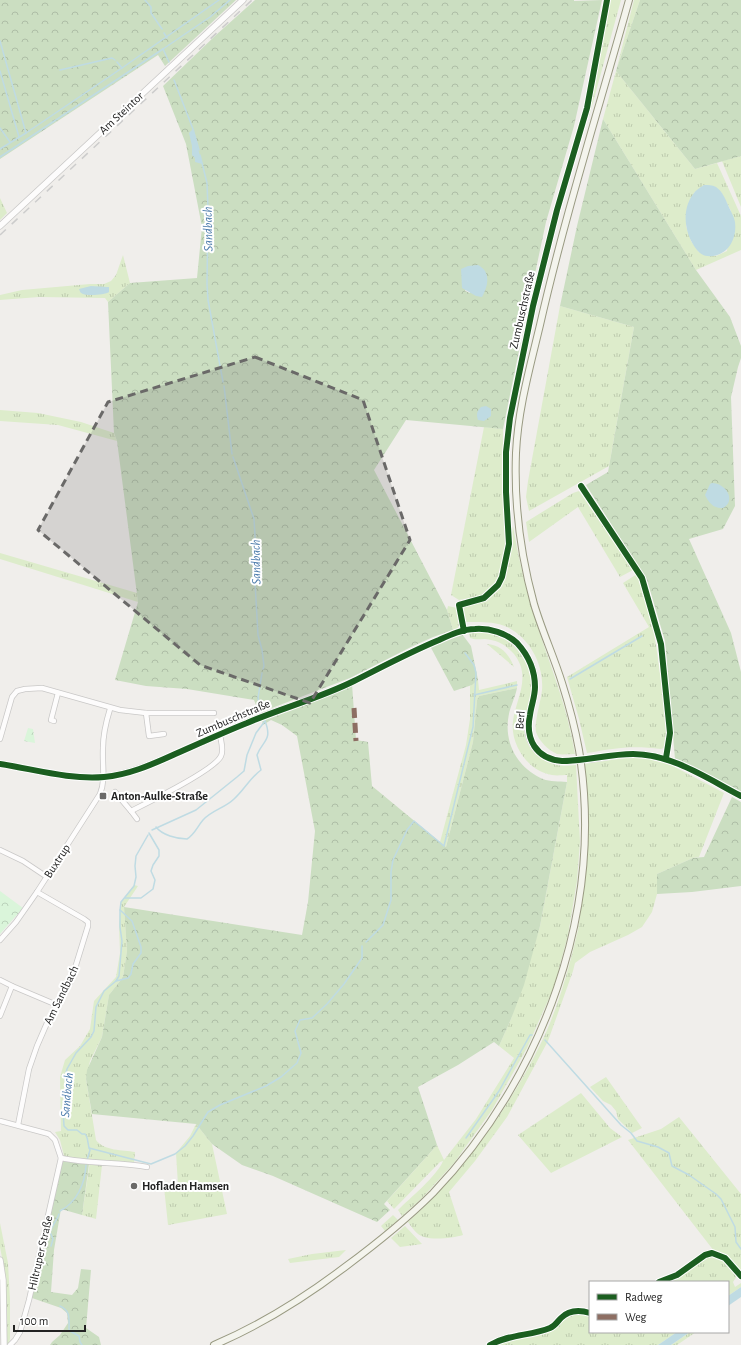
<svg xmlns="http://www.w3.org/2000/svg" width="741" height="1345" font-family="'Alegreya Sans',sans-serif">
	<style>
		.grass { fill: url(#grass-tufts); fill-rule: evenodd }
		.forest { fill: url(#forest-crowns); fill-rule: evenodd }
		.park { fill: url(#park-crowns) }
		.water { fill: #bfdbe3 }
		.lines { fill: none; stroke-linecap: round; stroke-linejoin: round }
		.stream { stroke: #bfdbe3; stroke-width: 1.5 }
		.minor-casing { stroke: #c9c8c7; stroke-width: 6 }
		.tertiary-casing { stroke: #c9c8c7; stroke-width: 7 }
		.secondary-casing { stroke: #999a82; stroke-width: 8 }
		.minor { stroke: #fdfcfc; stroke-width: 4.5 }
		.tertiary { stroke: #fdfcfc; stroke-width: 5.5 }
		.secondary { stroke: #f4f4ed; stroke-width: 6 }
		.rail { stroke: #ccc; stroke-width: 1.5; stroke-dasharray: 8 8; stroke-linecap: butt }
		.tertiary-bridge-casing { stroke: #c9c8c7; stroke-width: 7; stroke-linecap: butt }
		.tertiary-bridge { stroke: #fdfcfc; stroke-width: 5.5 }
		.quiet { stroke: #8d6e63; stroke-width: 5; stroke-dasharray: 10 5; stroke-linecap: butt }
		.cycleway-casing { stroke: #fff; stroke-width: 8 }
		.cycleway { stroke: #1b5e20; stroke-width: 6 }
		.marked { fill: #6a6968; fill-opacity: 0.2; stroke: #6a6968; stroke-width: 3; stroke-dasharray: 8 5; stroke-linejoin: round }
		.poi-dot { fill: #6a6968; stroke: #fff; stroke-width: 1.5 }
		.labels { text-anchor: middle; stroke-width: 4; stroke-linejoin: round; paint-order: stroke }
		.street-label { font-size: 12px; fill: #222; stroke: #fff }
		.poi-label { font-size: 12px; font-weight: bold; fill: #222; stroke: #fff; text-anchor: start }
		.water-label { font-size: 13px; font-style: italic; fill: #4a7aab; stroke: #fff }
	</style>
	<defs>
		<pattern id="grass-tufts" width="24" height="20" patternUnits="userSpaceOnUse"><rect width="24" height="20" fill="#ddeccb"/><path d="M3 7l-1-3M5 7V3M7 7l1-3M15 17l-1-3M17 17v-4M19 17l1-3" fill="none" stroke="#bdcaae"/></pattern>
		<pattern id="forest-crowns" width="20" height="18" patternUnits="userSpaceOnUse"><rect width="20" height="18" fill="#cbdec1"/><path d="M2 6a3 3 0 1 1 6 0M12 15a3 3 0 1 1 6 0" fill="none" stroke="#aebea6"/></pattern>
		<pattern id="park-crowns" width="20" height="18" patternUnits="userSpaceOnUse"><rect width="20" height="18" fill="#daf5da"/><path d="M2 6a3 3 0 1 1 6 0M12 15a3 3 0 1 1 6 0" fill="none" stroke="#bbd2bb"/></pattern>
	</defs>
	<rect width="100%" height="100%" fill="#f0eeeb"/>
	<g class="grass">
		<path d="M608,0H621L589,117L588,114Z"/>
		<path d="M634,0H640L616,71L695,169L717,163L741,216V250L696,270L603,119L616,71ZM704,185L721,192L731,211L727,251L716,256L699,252L691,241L686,226L694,193Z"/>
		<path d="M741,156V207L722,161Z"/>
		<path d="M0,198L7,213L0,220Z"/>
		<path d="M123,255L130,283L108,302L105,298L39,297L0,300V295L22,290L90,284H104L111,281L116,275Z"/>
		<path d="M560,306L634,327L609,466L529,511L526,497L528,481Z"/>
		<path d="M0,410L38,413L81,422L114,433L117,441L58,425L0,421Z"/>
		<path d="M484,427L503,429V502L507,543L499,576L492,587L484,595L459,600L451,595Z"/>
		<path d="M579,491L633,570L620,577L578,507L529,542L526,522L573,493Z"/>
		<path d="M513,526C519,561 527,594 538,628C552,670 568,710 575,754C570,754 562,755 557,754C548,750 539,741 536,732C534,722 541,701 542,690C544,665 530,638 507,627C494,621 479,622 465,622L462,609L464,605C471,604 480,603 485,600C509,587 509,550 513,526Z"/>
		<path d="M0,553L137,593L138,602L0,559Z"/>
		<path d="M637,574C653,611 658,657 663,697C665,713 670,732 664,748L661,749C632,745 615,748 587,753L579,719L567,677L649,627L623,583Z"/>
		<path d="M448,606L457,608L460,623L457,629L453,630L447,610Z"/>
		<path d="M485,632C490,633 496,634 500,636C519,646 533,667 532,689C531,702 524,714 524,728C524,750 545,765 564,766C568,766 573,765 576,765L580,842L577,881L568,935L554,987L527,1048L492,1110L454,1163L422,1198L402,1216L398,1210C410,1198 437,1176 443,1161L440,1162L394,1209L387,1201L437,1145L444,1160L476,1119L514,1058L499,1046L511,1019L540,926L567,782V775C563,775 557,776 552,775C528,771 510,745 513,721C516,698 532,677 514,654C506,645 497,640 485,639C479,639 475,640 470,638L469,633Z"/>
		<path d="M487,644C501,645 509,654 514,667Z"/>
		<path d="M478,680L479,690L517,681V688L479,696L477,700L473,742L446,847L440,842L466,745L470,719V686Z"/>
		<path d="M632,757L647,758L671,765L724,793L699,857L693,858L657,874V894L652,912L642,927L628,935L590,952L575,963L573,971L548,1041L507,1117L475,1161L449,1192L463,1235C454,1238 434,1240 424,1237C417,1235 412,1228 408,1222C463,1172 509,1109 542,1041C557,1010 568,972 576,938C579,928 580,916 581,906C588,858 589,812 584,764Z"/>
		<path d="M134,885L138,886L124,907L127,951L123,977L109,995L102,1037L90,1061L86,1079L96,1140C104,1151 123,1150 135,1152L134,1163L111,1161L102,1165L96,1219L82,1215L90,1161L78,1160L64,1156L60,1140L55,1132L61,1131L60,1077L65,1060L80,1046L90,1029L94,1001L116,977L120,953L119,925L121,902Z"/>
		<path d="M606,1077L642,1128L632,1133L618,1119L616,1111L611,1105L603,1101L590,1087Z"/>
		<path d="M581,1093L610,1128L622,1137L551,1173L518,1135Z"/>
		<path d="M679,1117L741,1194V1277L725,1258L714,1251L628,1140L661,1129Z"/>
		<path d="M196,1124L212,1144L227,1214L168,1225L164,1187L178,1185L176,1153L190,1136Z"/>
		<path d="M393,1215L398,1220L385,1231L381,1226Z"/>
		<path d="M0,1223L8,1263L10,1300V1338L9,1345H6L4,1268L0,1247Z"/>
		<path d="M405,1226L422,1244L400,1247L391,1238Z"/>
		<path d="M346,1250L339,1257L290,1263L288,1259L312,1254Z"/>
		<path d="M714,1254L724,1259L737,1276L733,1282L735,1287L741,1283V1287L728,1296V1282H664L677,1277L705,1257Z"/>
		<path d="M581,1313L590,1315V1332H677L658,1345H494L500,1341C513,1338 543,1335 552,1329C565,1321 563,1315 581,1313Z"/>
		<path d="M690,1332H696L677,1345H671Z"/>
	</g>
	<g class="forest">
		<path d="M0,0H236L165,66L158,55L0,159Z"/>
		<path d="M255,0H574V1L602,0L574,126L546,222L530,297L503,429L406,420L374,470L447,610L453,630L433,637L411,647L350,678L259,713L254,700L187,689L146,686L115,680L138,602L117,441L114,433L108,302L130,283L197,278L202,227L186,144L163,86L216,35ZM478,265L470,293L465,291Z"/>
		<path d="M640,0H741V156L695,169L616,71Z"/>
		<path d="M603,119L696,270L730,317L741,346V358L738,367L731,397L735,506L723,529L689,539L731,633L741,672V793L675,759L665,641L647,580L586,485L608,472L634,327L560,306L577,226Z"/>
		<path d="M462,634L471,646L478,680L472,685L454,691L430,646Z"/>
		<path d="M352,684L356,740L368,742L372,786L446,847L473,742L477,700L479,696L517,688C515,699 509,708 508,720C505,745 519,769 543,779C550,782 559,781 567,782L540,926L524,985L511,1019L499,1046L494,1042L458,1065L418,1087L437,1145L384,1204L390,1210L377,1222L273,1176L242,1165L212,1144L196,1124L92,1114L86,1079L87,1070L102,1037L109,995L123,977L127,951L124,907L302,935L308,902L315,831L297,736L282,725L271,720L263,725L262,720Z"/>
		<path d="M732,797L741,802V886L692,892L657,894V874L693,858L704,857Z"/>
		<path d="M62,1161L89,1164L82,1215L61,1209L54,1250L51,1292L72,1295L78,1288L81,1269L91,1270L86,1328L99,1337L101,1345H50L52,1342L60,1335L68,1323L67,1313L61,1308L32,1298Z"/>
	</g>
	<g class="park">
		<path d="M28,728L33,729L35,743L24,741Z"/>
		<path d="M0,891L23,908L0,934Z"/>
	</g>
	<g class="water">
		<path d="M193,129L202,164L195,162V158L192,155V146L189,133Z"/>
		<path d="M704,185C708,185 712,185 716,187C722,191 725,198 728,205C730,210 734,216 735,222C737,238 729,254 713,256C706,257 701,255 697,250C684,234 681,209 694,193C696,190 701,187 704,185Z"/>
		<path d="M478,265C480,266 484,269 485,271C490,279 486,290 482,297L476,296L462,288L461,269L468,266Z"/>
		<path d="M91,286L107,287H109V292C105,295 88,296 83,294C80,293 80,291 79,289Z"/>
		<path d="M486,406L491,409V416L484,421L478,420C476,414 477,411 481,407Z"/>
		<path d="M712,483C725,483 737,500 723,508C714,509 709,503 705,495L710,484Z"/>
		<path d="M741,1287V1297L728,1306V1296Z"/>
		<path d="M677,1332H690L671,1345H658Z"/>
	</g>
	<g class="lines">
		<g class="stream">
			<path d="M145,0L151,7V13L162,29"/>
			<path d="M164,33L167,38"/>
			<path d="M0,41L26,133"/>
			<path d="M117,62L122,68"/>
			<path d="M169,62L163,49L210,17L230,0"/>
			<path d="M60,70L112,58L115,60"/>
			<path d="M0,71L19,137"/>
			<path d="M174,80L193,129L199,150"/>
			<path d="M0,128L10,142"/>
			<path d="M0,149L26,133L122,68L219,0"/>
			<path d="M200,155L207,183L208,208L207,284L208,300L223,382"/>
			<path d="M0,157L163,49"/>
			<path d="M224,386L232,454"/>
			<path d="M233,457L254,519L257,569L255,582L258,635L262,650L264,666L263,669"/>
			<path d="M570,679L642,636"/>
			<path d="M474,695L517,685"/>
			<path d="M261,711L258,698L262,673"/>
			<path d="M156,827C162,835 177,839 187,839C195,834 197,827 203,820C212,810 225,808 234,799C244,790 250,778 261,770L257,755C262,741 273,741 265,721"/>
			<path d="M152,830L196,810L237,777L244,771L247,755L256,733L265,721L264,719"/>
			<path d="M125,898H141L153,889L155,880L151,871L153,865L159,856V850L149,833"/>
			<path d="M366,942L383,925L391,900V872L393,860L407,830L414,821L444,846L473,727L476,673L474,665L465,653"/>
			<path d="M116,981L128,978L131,974L133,964L141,953V947L132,921L120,910"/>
			<path d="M545,1040L621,1125L631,1133L637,1141L658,1147L669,1153L672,1166L689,1175L716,1194L721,1199L735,1227L736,1242L741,1249"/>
			<path d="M466,1138L499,1091L530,1035H532"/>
			<path d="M89,1148L151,1164L175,1154L185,1146L193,1136L208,1112L220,1105L266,1086L281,1077L297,1063L301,1053L295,1031L300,1020L312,1018L327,1004L344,984L362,958V946"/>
			<path d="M87,1160L90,1150C87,1145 89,1138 85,1134H82L77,1130H68L64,1126L63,1110L66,1088L65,1077L67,1069L76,1053L91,1037L94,1031L96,1007L104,991L116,981L119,976L122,941L120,927V910L121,902L134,886L136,877L135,866L136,856L148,835"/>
			<path d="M60,1211C77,1202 85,1184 86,1165"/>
			<path d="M51,1246L53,1239L50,1232C52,1225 57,1221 59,1214"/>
			<path d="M60,1306C71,1311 69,1319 69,1329L70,1331L79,1336L80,1342L82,1345"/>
		</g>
		<defs>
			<g id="minor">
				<path d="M581,486L642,578L661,644L670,733L666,758"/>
				<path d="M464,631L459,605L484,598L498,585L502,577L509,544L506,492V452L510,418L533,306L557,210L587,108L607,0"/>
				<path d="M146,713L149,736L164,734"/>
				<path d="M54,721L51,720L58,693"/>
				<path d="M0,739L12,697L17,691L25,689L42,688L120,710L146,713H214"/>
				<path d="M115,792L131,811C147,803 215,770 221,756C224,750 221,741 220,735"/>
				<path d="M131,811L137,819"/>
				<path d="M0,850L23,861L47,877"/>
				<path d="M0,940L16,922L37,892L100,794C106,779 102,765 103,748C103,735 106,722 110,709"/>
				<path d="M0,980L12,986L57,1005"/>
				<path d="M0,1016L12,986"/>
				<path d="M0,1121L49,1134L55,1140L61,1158"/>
				<path d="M18,1125L29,1069L37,1046L47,1023L71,981L88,926V922L84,919L37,892"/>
				<path d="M10,1345L15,1340L20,1332L29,1300L61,1158C89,1164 118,1162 147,1167"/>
			</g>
			<g id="tertiary">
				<path d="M0,226L243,0"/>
				<path d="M592,759C606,757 619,754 633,754C671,753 708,779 741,796"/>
				<path d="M0,764C33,769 71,780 104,777C129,774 152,764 175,754C198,744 222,734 245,723C281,708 319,699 354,681C382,667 410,652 439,640C451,635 463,629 476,629C491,628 507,633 517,644C529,656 536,671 535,688C535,700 529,711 528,723C526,748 545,762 568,761"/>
				<path d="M0,1260L3,1280L4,1345"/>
			</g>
			<path id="secondary" d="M214,1345C261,1325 304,1298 345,1267C376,1244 406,1220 433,1193C543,1078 605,909 579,750C575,728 569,705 562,683C554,657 542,631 534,604C520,553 514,505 516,453C518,409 530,367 540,325C565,215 599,108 629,0"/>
		</defs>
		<use href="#minor" class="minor-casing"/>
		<use href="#tertiary" class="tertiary-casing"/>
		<use href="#secondary" class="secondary-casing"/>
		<use href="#minor" class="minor"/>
		<use href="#tertiary" class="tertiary"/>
		<use href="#secondary" class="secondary"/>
		<path class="rail" d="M0,235L252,0"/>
		<defs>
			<path id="tertiary-bridge" d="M568,761L592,759"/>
		</defs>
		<use href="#tertiary-bridge" class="tertiary-bridge-casing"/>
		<use href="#tertiary-bridge" class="tertiary-bridge"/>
		<path class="quiet" d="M354,708L356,741"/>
		<defs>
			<g id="cycleway">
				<path d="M581,486L642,578L661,644L670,733L666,758"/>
				<path d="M464,631L459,605L484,598L498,585L502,577L509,544L506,492V452L510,418L533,306L557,210L587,108L607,0"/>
				<path d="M0,764C33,769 70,780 104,777C128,775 151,765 173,755C198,744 222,733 247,723C282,708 320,698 354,681C382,667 410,652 439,640C450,635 463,629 475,629C490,628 506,633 517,643C529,656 535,670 535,687C535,697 531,706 530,715C525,739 536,759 562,761C586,761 609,754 633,754C672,754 708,779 741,796"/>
				<path d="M659,1282L677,1275L705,1255L712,1253L725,1258L741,1276"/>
				<path d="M490,1345C509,1334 530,1336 550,1328C555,1326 557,1322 561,1318C569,1310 580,1310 590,1313"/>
			</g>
		</defs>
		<use href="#cycleway" class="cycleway-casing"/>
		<use href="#cycleway" class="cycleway"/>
	</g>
	<path class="marked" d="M255,357L363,400L410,540L310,703L200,665L38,530L108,402Z"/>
	<g class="poi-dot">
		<rect x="99" y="792" width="8" height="8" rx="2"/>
		<circle cx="134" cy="1186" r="4"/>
	</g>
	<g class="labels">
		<g class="street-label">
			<text transform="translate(121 113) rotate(-43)" y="4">Am Steintor</text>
			<text transform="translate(522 310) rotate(-77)" y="4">Zumbuschstraße</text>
			<text transform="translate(233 718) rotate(-23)" y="4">Zumbuschstraße</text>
			<text transform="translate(520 720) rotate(-86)" y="4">Berl</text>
			<text transform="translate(57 861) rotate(-57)" y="4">Buxtrup</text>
			<text transform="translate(61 995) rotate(-64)" y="4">Am Sandbach</text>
			<text transform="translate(40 1253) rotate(-77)" y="4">Hiltruper Straße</text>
		</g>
		<g class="poi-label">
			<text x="111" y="800">Anton-Aulke-Straße</text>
			<text x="142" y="1190">Hofladen Hamsen</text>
		</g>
		<g class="water-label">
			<text transform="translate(207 229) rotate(-91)" y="5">Sandbach</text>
			<text transform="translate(255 562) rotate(-91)" y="5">Sandbach</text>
			<text transform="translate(66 1095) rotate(-85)" y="5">Sandbach</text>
		</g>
	</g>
	<rect x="589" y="1281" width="140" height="52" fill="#ffffff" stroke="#a7a7a7"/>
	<rect x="597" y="1294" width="20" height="6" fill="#1b5e20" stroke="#a7a7a7"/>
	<text x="625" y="1301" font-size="12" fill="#222222">Radweg</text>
	<rect x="597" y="1314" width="20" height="6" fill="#8d6e63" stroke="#a7a7a7"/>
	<text x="625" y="1321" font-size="12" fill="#222222">Weg</text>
	<path d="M14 1325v6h71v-6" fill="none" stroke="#222222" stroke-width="2"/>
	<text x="20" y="1325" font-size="12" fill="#222222" stroke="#ffffff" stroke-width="3" paint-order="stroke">100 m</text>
</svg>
